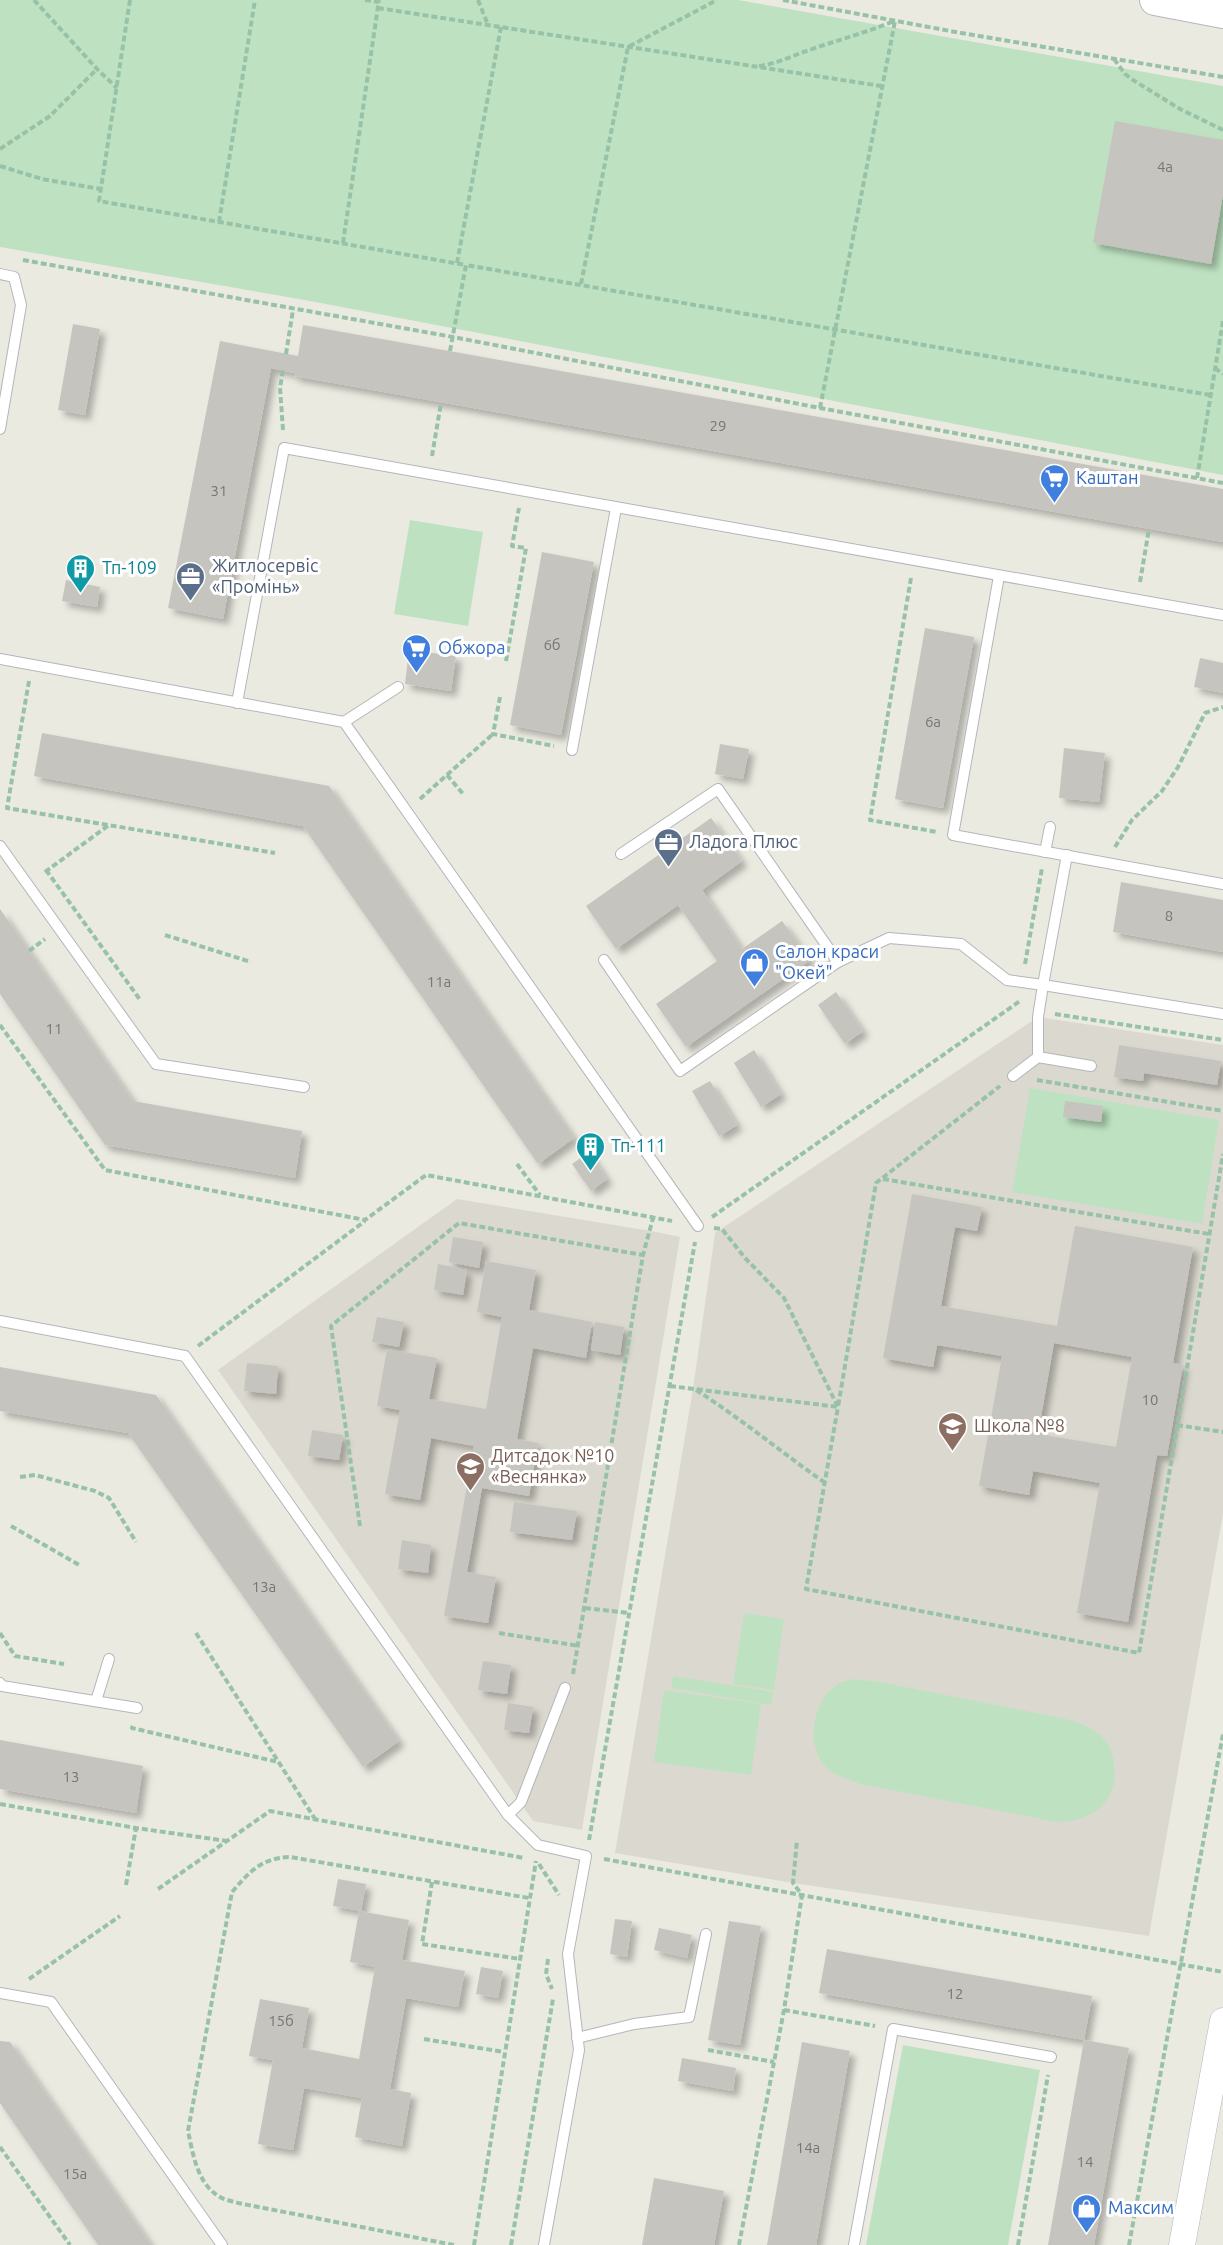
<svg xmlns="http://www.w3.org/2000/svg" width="1223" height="2245" font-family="Ubuntu,sans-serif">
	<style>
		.education { fill: #dbd9cf }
		.green { fill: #bee2c1 }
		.building { fill: #c6c4be; fill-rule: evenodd; filter: url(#shadow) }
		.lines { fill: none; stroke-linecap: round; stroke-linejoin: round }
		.service-casing { stroke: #b3b6bb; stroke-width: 12 }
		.tertiary-casing { stroke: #b3b6bb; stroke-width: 27 }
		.secondary-casing { stroke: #b4b7bd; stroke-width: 32 }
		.path { stroke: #98c2a8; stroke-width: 4; stroke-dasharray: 6 3; stroke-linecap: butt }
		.service { stroke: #fff; stroke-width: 10 }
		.tertiary { stroke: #fff; stroke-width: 26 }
		.secondary { stroke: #fff; stroke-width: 30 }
		.labels { text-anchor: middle; stroke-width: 6; stroke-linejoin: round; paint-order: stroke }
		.number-label { font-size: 15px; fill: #747678 }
		.shop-label { font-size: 18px; fill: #366cbe; stroke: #fff; text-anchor: start }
		.service-label { font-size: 18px; fill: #4e5e75; stroke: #fff; text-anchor: start }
		.culture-label { font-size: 18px; fill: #0d838f; stroke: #fff; text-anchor: start }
		.education-label { font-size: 18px; fill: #785e54; stroke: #fff; text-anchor: start }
	</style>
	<defs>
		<filter id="shadow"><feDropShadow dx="5.5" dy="5.5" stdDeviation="3" flood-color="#0004"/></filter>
	</defs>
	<rect width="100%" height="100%" fill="#ebeae1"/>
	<g class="education">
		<path d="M1038,1017L1223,1045V1514L1149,1936L793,1883L615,1853L693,1389L715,1233Z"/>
		<path d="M457,1199L651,1231L680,1237L582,1830L533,1821L218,1370Z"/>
	</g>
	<g class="green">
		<path d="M0,0H738L1223,86V475L310,301L0,247Z"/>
		<path d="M410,520L483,532L468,626L394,614Z"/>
		<path d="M1030,1088L1219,1120L1202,1224L1012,1192Z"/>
		<path d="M744,1613L784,1619L774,1690L733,1684Z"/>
		<path d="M673,1676L773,1692L771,1705L671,1688Z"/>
		<path d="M853,1679L880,1682L1062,1718C1077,1722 1094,1727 1104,1739C1111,1747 1113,1755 1114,1765C1120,1802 1091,1822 1057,1822L860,1784C849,1779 834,1776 826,1767C805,1745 812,1704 835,1686C840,1682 847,1681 853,1679Z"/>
		<path d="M664,1690L761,1704L751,1775L654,1762Z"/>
		<path d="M903,2045L1040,2070L1008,2245H866Z"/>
	</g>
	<g class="building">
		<path d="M1115,121L1223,140V194L1211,264L1093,243Z"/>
		<path d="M73,324L100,329L85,415L58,410Z"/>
		<path d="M303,325L1223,489V542L294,376V373L271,368L223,619L168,608L220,341L298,356Z"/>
		<path d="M542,552L594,562L561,735L510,725Z"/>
		<path d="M66,580L100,587L97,607L62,601Z"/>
		<path d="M925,628L974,637L943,808L895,799Z"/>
		<path d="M409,650L456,656L451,691L405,684Z"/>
		<path d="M1200,658L1223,663V693L1194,687Z"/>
		<path d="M42,733L329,786L574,1138L538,1164L303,826L34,776Z"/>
		<path d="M720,744L749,749L743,779L715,774Z"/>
		<path d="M1064,748L1105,753L1099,802L1059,798Z"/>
		<path d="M711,818L742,861L702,890L742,949L782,921L810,960L686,1047L656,1004L717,961L678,905L616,949L586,906Z"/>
		<path d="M1121,882L1223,900V952L1113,932Z"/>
		<path d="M0,909L133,1101L302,1131L295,1178L105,1145L0,994Z"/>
		<path d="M836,992L863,1031L845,1044L818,1005Z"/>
		<path d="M1119,1045L1221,1061L1217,1085L1144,1073L1143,1081L1114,1077Z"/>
		<path d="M754,1050L781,1094L761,1107L734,1063Z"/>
		<path d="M710,1081L737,1125L719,1136L692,1091Z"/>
		<path d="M1065,1101L1103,1106L1101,1122L1063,1117Z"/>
		<path d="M589,1152L607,1179L591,1191L572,1164Z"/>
		<path d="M912,1194L982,1207L977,1231L955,1227L941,1306L1057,1326L1075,1226L1193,1247L1173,1363L1183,1365L1167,1456L1157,1455L1128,1622L1077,1613L1100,1483L1033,1471L1029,1495L979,1486L1002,1356L937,1345L933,1367L883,1358ZM1054,1343L1132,1357L1116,1447L1038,1434Z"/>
		<path d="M453,1237L483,1242L479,1268L449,1262Z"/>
		<path d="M486,1261L536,1270L529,1310L592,1322L586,1358L533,1348L517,1439L538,1443L529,1496L482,1488L467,1572L496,1577L488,1623L444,1616L474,1446L431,1438L420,1500L385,1494L400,1410L377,1406L387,1349L437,1358L429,1399L486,1409L502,1317L477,1312Z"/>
		<path d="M438,1264L467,1270L463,1295L434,1290Z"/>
		<path d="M377,1317L404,1322L399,1347L372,1342Z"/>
		<path d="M595,1322L624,1327L620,1355L591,1350Z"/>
		<path d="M247,1363L278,1366L276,1394L244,1391Z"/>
		<path d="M0,1367L156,1395L399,1741L363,1767L128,1433L0,1411Z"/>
		<path d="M312,1430L343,1435L339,1460L308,1456Z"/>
		<path d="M514,1502L577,1511L572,1540L510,1532Z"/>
		<path d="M402,1540L431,1545L428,1573L398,1569Z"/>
		<path d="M483,1661L511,1665L507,1694L478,1690Z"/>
		<path d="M508,1703L533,1707L529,1733L504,1730Z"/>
		<path d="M0,1740L143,1766L136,1813L0,1789Z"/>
		<path d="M338,1879L366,1884L361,1911L333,1906Z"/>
		<path d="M359,1911L409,1920L402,1960L465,1971L458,2007L406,1998L390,2089L411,2093L402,2146L355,2137L362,2098L304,2088L293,2150L258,2144L273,2060L249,2056L260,1999L309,2008L302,2048L359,2059L375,1967L350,1962Z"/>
		<path d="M615,1919L632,1921L627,1957L610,1954Z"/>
		<path d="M729,1921L761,1926L740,2045L708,2040Z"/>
		<path d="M659,1928L692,1935L687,1958L654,1950Z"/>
		<path d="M827,1949L1092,1996L1084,2040L1129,2048L1094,2245H1048L1084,2040L819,1993Z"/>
		<path d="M481,1967L503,1971L498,1998L476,1994Z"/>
		<path d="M0,2041L10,2042L151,2245H98L0,2103Z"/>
		<path d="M802,2042L850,2051L816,2245H767Z"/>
		<path d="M682,2058L736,2068L733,2091L678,2081Z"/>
		<path d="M654,2178L724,2191L714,2245H642Z"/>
	</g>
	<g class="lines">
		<defs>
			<g id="service">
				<path d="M0,274L14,277L21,305L0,429"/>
				<path d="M999,576L953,835L1223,884"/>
				<path d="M0,659L344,722L698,1226"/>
				<path d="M237,703L284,448L1223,615"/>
				<path d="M344,722L398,687"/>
				<path d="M572,750L616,508"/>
				<path d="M0,846L156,1064L304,1087"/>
				<path d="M1045,852L1050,827"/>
				<path d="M621,854L718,789L838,962L889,938L961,944L1007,980L1043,985L1038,1017V1057L1013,1076"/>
				<path d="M1067,855L1043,985L1223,1014"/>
				<path d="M604,960L680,1071L838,962"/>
				<path d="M1038,1057L1091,1066"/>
				<path d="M0,1321L185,1356L508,1815L538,1845L586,1856L568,1954L579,2050L544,2245"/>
				<path d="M0,1683L2,1686L137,1708"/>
				<path d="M96,1701L109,1659"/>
				<path d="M508,1815L521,1802L565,1688"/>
				<path d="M0,1993L51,2002L222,2245"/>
				<path d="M577,2038L634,2024L689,2017L706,1934"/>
				<path d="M854,2245L893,2029L1051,2057"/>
			</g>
			<path id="tertiary" d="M1182,2245L1223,2021"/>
			<path id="secondary" d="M1155,0L1223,13"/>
		</defs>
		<use href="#service" class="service-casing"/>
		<use href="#tertiary" class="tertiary-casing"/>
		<use href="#secondary" class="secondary-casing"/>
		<g class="path">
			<path d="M34,0L97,69L117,88"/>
			<path d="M130,0L99,201L466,265"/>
			<path d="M365,0L379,2"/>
			<path d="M478,0L488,25"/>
			<path d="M783,0L961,33L1223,77"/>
			<path d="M378,8L881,86"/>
			<path d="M1114,59L1125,74L1133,80L1180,109L1223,130"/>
			<path d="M759,66C776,64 792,56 809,50C838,40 865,33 894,21"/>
			<path d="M0,149L50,116L97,69"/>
			<path d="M0,166L42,179L101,189"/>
			<path d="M219,222L255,0"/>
			<path d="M343,243L379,0"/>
			<path d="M23,260L453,337L820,408L1223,483"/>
			<path d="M457,263L501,27"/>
			<path d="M581,284L628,47L717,0"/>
			<path d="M450,351L466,265L1210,395"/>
			<path d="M286,354L293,310"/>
			<path d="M1215,368L1223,374"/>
			<path d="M820,408L895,21"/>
			<path d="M283,430L280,388L283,370"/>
			<path d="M432,456L441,403"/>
			<path d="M1197,478L1223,321"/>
			<path d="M911,578L870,820L937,832"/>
			<path d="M1140,582L1149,529"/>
			<path d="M506,661L526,548L512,546L519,508"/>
			<path d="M29,681L7,808L275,853"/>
			<path d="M500,697L493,734L554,746"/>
			<path d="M447,775L464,795"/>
			<path d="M420,799L493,734"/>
			<path d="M1115,847L1132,820L1162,791L1178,767L1205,713L1223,707"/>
			<path d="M46,870L141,1001"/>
			<path d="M45,872L109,825"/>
			<path d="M165,935L251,962"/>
			<path d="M29,951L45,939"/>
			<path d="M1025,964L1042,868"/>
			<path d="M1055,1014L1223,1040"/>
			<path d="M0,1025L105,1170L365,1220L426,1175L672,1221"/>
			<path d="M1037,1080L1223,1111"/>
			<path d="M517,1164L540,1195"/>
			<path d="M883,1179L1209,1234"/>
			<path d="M712,1217L1020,1001"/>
			<path d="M714,1228L722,1229L745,1258L784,1298L838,1407L806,1589L1139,1653L1223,1154"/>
			<path d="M198,1346L365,1221"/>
			<path d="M670,1386L838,1407L876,1183L1000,1086"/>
			<path d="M696,1390C740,1418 781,1452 824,1482"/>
			<path d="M1177,1425L1223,1432"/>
			<path d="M20,1477L35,1475L95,1491L109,1498L136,1542"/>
			<path d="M11,1526L81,1566"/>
			<path d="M360,1526L331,1326L459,1223L643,1255"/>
			<path d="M585,1608L629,1613"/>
			<path d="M0,1633L15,1656L64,1664"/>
			<path d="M196,1633L315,1819"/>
			<path d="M499,1633L579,1646"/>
			<path d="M573,1674L643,1255L653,1218"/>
			<path d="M133,1726L132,1728L278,1762"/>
			<path d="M0,1804L136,1828L227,1841"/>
			<path d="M589,1840L695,1242"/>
			<path d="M604,1859L1223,1972"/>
			<path d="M539,1864L559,1895"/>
			<path d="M432,1882L422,1944L520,1959"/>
			<path d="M126,1885L136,1828"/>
			<path d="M158,1889L270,1811L524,1858"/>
			<path d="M548,1959L546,1974L552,1989"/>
			<path d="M29,1979L120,1916"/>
			<path d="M784,2010L875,2026"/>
			<path d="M424,2039L504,2052"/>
			<path d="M708,2050L774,2062"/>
			<path d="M0,2147L70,2245"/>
			<path d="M454,2245L238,2203C232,2201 225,2200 220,2197C197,2184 193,2154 188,2131L232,1892C250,1871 262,1858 290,1857L529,1898"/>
			<path d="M474,2245L536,1861"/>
			<path d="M511,2245L553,1999"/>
			<path d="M739,2245L784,2010L802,1895L793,1883L797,1840"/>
			<path d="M1018,2245L1048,2075"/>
			<path d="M1129,2245L1223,1734"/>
		</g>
		<use href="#service" class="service"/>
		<use href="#tertiary" class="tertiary"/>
		<use href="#secondary" class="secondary"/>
	</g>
	<defs>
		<symbol id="supermarket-pin" viewBox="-11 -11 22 30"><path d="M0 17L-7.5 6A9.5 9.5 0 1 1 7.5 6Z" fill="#3f7fe0" stroke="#fff"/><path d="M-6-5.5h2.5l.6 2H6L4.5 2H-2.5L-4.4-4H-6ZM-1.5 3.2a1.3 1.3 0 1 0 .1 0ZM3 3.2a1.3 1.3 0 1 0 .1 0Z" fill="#fff"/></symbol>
		<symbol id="building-pin" viewBox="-11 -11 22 30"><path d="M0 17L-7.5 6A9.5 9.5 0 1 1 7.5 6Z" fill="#0f9aa8" stroke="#fff"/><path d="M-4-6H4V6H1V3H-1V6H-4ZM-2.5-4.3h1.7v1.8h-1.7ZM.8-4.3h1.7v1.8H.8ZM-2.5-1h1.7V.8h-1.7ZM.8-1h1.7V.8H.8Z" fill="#fff"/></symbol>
		<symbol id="office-pin" viewBox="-11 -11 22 30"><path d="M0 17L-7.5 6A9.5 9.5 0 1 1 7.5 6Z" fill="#5c6f8a" stroke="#fff"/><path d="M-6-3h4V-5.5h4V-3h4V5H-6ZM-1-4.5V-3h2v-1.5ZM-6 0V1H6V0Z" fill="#fff"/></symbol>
		<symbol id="shop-pin" viewBox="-11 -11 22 30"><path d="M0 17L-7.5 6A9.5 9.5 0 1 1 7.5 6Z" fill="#3f7fe0" stroke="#fff"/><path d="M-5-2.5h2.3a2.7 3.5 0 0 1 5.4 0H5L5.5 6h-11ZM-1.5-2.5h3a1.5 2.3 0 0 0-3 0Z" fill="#fff"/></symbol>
		<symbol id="school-pin" viewBox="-11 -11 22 30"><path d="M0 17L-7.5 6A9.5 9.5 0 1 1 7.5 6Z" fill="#8d6e63" stroke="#fff"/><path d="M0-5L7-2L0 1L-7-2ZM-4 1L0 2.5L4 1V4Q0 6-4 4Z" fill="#fff"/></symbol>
	</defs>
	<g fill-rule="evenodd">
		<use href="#supermarket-pin" x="1038" y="462" width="33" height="45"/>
		<use href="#building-pin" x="64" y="552" width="33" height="45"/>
		<use href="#office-pin" x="174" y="560" width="33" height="45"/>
		<use href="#supermarket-pin" x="400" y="632" width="33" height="45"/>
		<use href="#office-pin" x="652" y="826" width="33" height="45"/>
		<use href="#shop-pin" x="738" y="946" width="33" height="45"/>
		<use href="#building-pin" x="574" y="1130" width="33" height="45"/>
		<use href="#school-pin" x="936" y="1410" width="33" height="45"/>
		<use href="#school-pin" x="454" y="1450" width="33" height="45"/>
		<use href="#shop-pin" x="1070" y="2192" width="33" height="45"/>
	</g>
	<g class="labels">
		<g class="number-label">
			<text x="1165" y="172">4а</text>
			<text x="718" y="431">29</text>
			<text x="219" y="496">31</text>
			<text x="552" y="650">6б</text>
			<text x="933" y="727">6а</text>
			<text x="1169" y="921">8</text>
			<text x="439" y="987">11а</text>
			<text x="54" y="1034">11</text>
			<text x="1150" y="1405">10</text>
			<text x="264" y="1592">13а</text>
			<text x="71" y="1782">13</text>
			<text x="955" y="1999">12</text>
			<text x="281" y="2026">15б</text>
			<text x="808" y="2153">14а</text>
			<text x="1085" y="2167">14</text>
			<text x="75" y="2179">15а</text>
		</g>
		<g class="shop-label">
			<text x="1076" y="484">Каштан</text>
			<text x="438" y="654">Обжора</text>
			<text x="775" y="958">Салон краси<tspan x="775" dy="21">"Окей"</tspan></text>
			<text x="1108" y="2214">Максим</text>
		</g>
		<g class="service-label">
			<text x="212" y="572">Житлосервіс<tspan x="212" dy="21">«Промінь»</tspan></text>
			<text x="689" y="848">Ладога Плюс</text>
		</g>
		<g class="culture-label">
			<text x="102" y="574">Тп-109</text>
			<text x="611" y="1152">Тп-111</text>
		</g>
		<g class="education-label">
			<text x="974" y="1432">Школа №8</text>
			<text x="491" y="1462">Дитсадок №10<tspan x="491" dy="21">«Веснянка»</tspan></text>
		</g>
	</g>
</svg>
